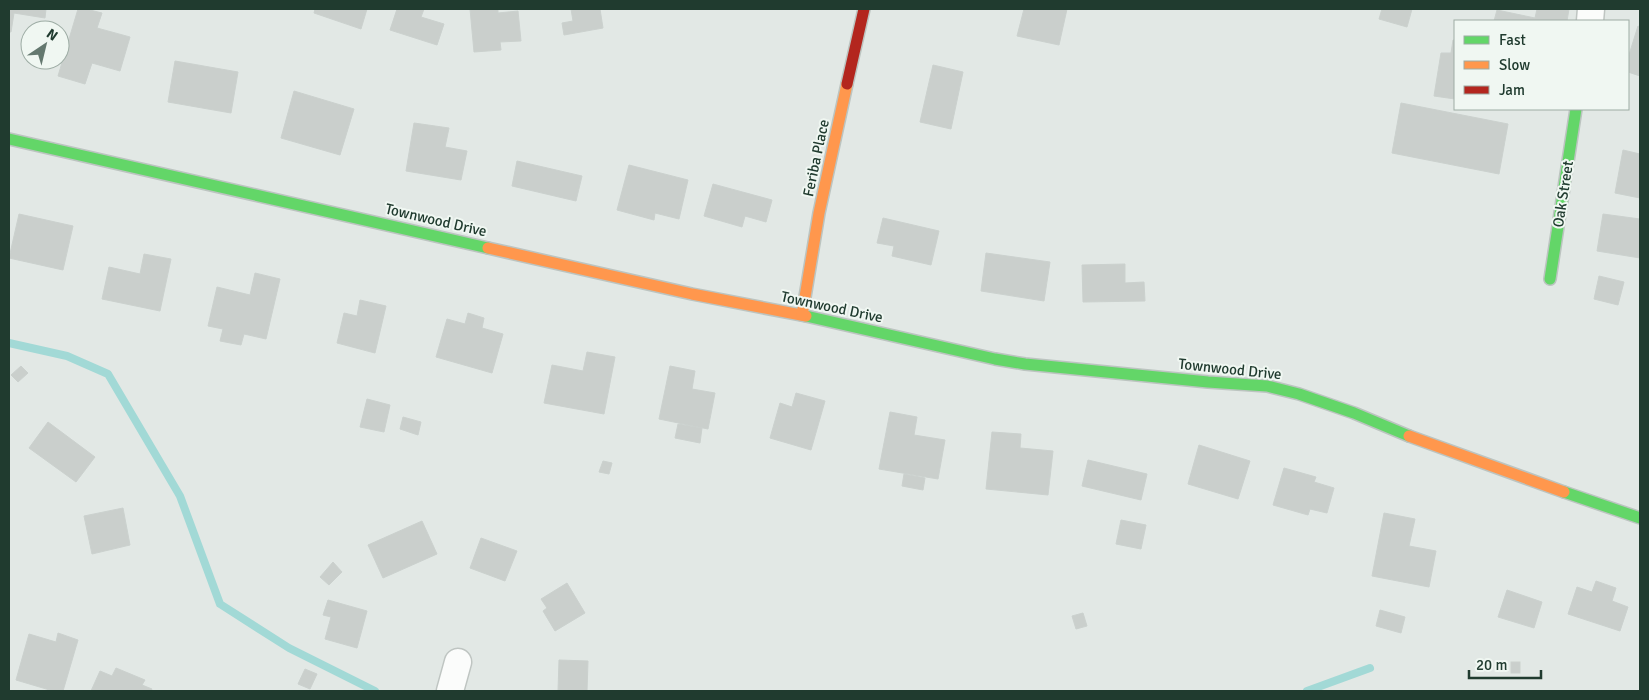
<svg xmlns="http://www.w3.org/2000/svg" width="1649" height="700" font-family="Signika,sans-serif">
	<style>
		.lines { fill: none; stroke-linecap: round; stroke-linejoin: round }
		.stream { stroke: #a2d9d6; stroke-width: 8 }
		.building { fill: #cacfcc; stroke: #cbd1ce }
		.street-casing { stroke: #bfc5c2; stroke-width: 29 }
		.fast-casing { stroke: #bcc4c0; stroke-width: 14 }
		.slow-casing { stroke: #bcc4c0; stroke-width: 14 }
		.jam-casing { stroke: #bcc4c0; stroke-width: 14 }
		.street { stroke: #fbfcfb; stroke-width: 26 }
		.fast { stroke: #63d668; stroke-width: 11 }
		.slow { stroke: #ff974d; stroke-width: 11 }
		.jam { stroke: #b3261e; stroke-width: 11 }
		.labels { text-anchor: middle; stroke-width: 4; stroke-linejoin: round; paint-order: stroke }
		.street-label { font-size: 15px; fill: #203b2f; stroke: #f0f7f2 }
	</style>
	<rect width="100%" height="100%" fill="#e2e8e5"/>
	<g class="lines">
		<g class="stream">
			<path d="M9,343L67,356L108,374L180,496L220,604L289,648L375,691"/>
			<path d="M1307,691L1370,668"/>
		</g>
	</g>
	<g class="building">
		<path d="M9,9H46L45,18L14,13L11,32H9Z"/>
		<path d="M78,9H86L102,13L97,28L130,37L120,71L92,63L85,84L58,76Z"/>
		<path d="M315,9H367L361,29L314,13Z"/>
		<path d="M397,9H424L421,17L444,24L437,45L390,30Z"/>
		<path d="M470,9H498V13L518,11L521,41L500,42L501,50L474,52Z"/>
		<path d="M571,9H600L603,28L564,35L562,23L573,21Z"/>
		<path d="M1024,9H1067L1059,45L1017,36Z"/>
		<path d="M1382,9H1412L1407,27L1379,19Z"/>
		<path d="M1537,9H1569L1567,21H1494L1497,10L1535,18Z"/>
		<path d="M1638,26L1640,27V76L1628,72V58Z"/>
		<path d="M1453,40H1455V99L1434,96L1441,53H1451Z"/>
		<path d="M175,61L238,72L231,113L168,102Z"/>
		<path d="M933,65L963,72L951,129L920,122Z"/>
		<path d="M294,91L354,109L340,155L281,138Z"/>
		<path d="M1401,103L1508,124L1499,174L1392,153Z"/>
		<path d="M414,123L449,128L445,147L467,151L461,180L406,171Z"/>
		<path d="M1623,150L1640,154V198L1615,193Z"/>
		<path d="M517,161L582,176L576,201L512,186Z"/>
		<path d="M629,165L688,180L679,219L655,213L654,220L617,210Z"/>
		<path d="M713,184L772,200L766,222L745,216L742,227L704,216Z"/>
		<path d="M19,214L73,226L63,270L9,258Z"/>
		<path d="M1603,214L1640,219V258L1597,251Z"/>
		<path d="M883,218L939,231L931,265L892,256L894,246L877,243Z"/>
		<path d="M986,253L1050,262L1044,301L981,291Z"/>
		<path d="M144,254L171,259L160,311L102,299L109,267L140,274Z"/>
		<path d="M1125,264V283L1144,282L1145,301L1083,302L1082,265Z"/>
		<path d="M255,273L280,279L266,339L244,334L241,345L220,341L223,329L208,326L217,287L250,295Z"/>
		<path d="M1599,276L1624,282L1618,305L1594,299Z"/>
		<path d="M360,300L386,306L375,353L337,343L344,313L357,316Z"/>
		<path d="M468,313L484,318L482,328L503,334L492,373L436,357L447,319L465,324Z"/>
		<path d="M587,352L615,357L604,414L544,403L552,365L583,371Z"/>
		<path d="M21,366L28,373L18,382L11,375Z"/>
		<path d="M670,366L695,371L692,389L715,393L708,429L659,419Z"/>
		<path d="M796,393L825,401L811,450L770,438L780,403L792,407Z"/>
		<path d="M367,399L390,405L384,432L360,427Z"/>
		<path d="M890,412L917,417L914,435L945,440L938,479L879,469Z"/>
		<path d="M403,417L421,422L418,435L400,429Z"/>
		<path d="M48,422L95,457L76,482L29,448Z"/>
		<path d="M678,424L702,428L700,443L675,438Z"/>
		<path d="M992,432L1021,434L1020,448L1053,451L1048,495L986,489Z"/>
		<path d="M1199,445L1250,461L1238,499L1188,484Z"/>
		<path d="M1088,460L1147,474L1141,500L1082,486Z"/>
		<path d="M603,461L612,463L609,474L599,472Z"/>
		<path d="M1284,468L1316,477L1314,482L1334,488L1327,513L1310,509L1308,515L1273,505Z"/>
		<path d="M904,474L925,478L923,490L902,486Z"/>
		<path d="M123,508L130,545L92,554L84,516Z"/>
		<path d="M1384,513L1415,519L1409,546L1436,551L1429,587L1372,576Z"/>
		<path d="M1121,520L1146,525L1141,549L1116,544Z"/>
		<path d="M422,521L437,554L383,578L368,545Z"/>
		<path d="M481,538L517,551L505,581L470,568Z"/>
		<path d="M333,562L342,572L329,585L320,577Z"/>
		<path d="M1596,581L1616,588L1612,601L1628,607L1620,631L1568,614L1577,587L1592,592Z"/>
		<path d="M567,583L585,613L555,631L543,611L547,608L541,599Z"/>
		<path d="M1507,590L1542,602L1534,628L1498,617Z"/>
		<path d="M328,600L367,611L357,648L325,639L331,617L323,615Z"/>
		<path d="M1380,610L1405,617L1401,633L1376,626Z"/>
		<path d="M1083,613L1087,626L1076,629L1072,616Z"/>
		<path d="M58,633L78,640L63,691H53L16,680L29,634L56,642Z"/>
		<path d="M559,660L588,661L587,691H558Z"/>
		<rect x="1511" y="662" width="9" height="11"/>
		<path d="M116,668L145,680L142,685L152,689L151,691H91L100,671L112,676Z"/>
		<path d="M305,669L317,674L310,689L298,684Z"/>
	</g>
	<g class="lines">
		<defs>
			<g id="street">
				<path d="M1590,21L1591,9"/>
				<path d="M450,691L458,662"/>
			</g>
			<g id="fast">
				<path d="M9,139L488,248"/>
				<path d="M1550,279L1576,109"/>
				<path d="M806,316L995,359L1025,364L1208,382L1267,386L1299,394L1354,413L1409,436"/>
				<path d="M1564,492L1640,518"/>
			</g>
			<g id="slow">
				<path d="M488,248L692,294L806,316"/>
				<path d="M802,315L819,213L847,84"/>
				<path d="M1409,436L1564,492"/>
			</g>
			<path id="jam" d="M847,84L864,9"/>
		</defs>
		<use href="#street" class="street-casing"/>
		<use href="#fast" class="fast-casing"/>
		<use href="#slow" class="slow-casing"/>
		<use href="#jam" class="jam-casing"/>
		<use href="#street" class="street"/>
		<use href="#fast" class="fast"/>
		<use href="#slow" class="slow"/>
		<use href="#jam" class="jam"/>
	</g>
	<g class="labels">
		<g class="street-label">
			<text transform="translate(816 158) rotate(-78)" y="5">Feriba Place</text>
			<text transform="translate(1563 194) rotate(-81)" y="5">Oak Street</text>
			<text transform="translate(436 220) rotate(13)" y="5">Townwood Drive</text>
			<text transform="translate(832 307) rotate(12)" y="5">Townwood Drive</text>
			<text transform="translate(1230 369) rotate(6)" y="5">Townwood Drive</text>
		</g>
	</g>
	<rect width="1649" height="700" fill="none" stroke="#203b2f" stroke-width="20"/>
	<rect x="1454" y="20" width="175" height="90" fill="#f0f7f2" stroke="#9daca4"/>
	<rect x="1464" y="36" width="25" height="8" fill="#63d668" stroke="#9daca4"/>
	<text x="1499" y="45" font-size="15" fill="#203b2f">Fast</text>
	<rect x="1464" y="61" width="25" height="8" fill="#ff974d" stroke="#9daca4"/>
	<text x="1499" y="70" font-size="15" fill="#203b2f">Slow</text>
	<rect x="1464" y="86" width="25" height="8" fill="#b3261e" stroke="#9daca4"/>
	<text x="1499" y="95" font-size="15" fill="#203b2f">Jam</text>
	<g transform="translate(45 45) rotate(35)"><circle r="24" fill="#f0f7f2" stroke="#9daca4"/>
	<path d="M0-4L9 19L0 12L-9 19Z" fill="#64786f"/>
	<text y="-8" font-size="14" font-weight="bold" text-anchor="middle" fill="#203b2f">N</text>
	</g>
	<path d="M1469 670v8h72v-8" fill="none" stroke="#203b2f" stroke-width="2.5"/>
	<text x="1476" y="670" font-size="15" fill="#203b2f" stroke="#f0f7f2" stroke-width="4" paint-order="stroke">20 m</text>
</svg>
